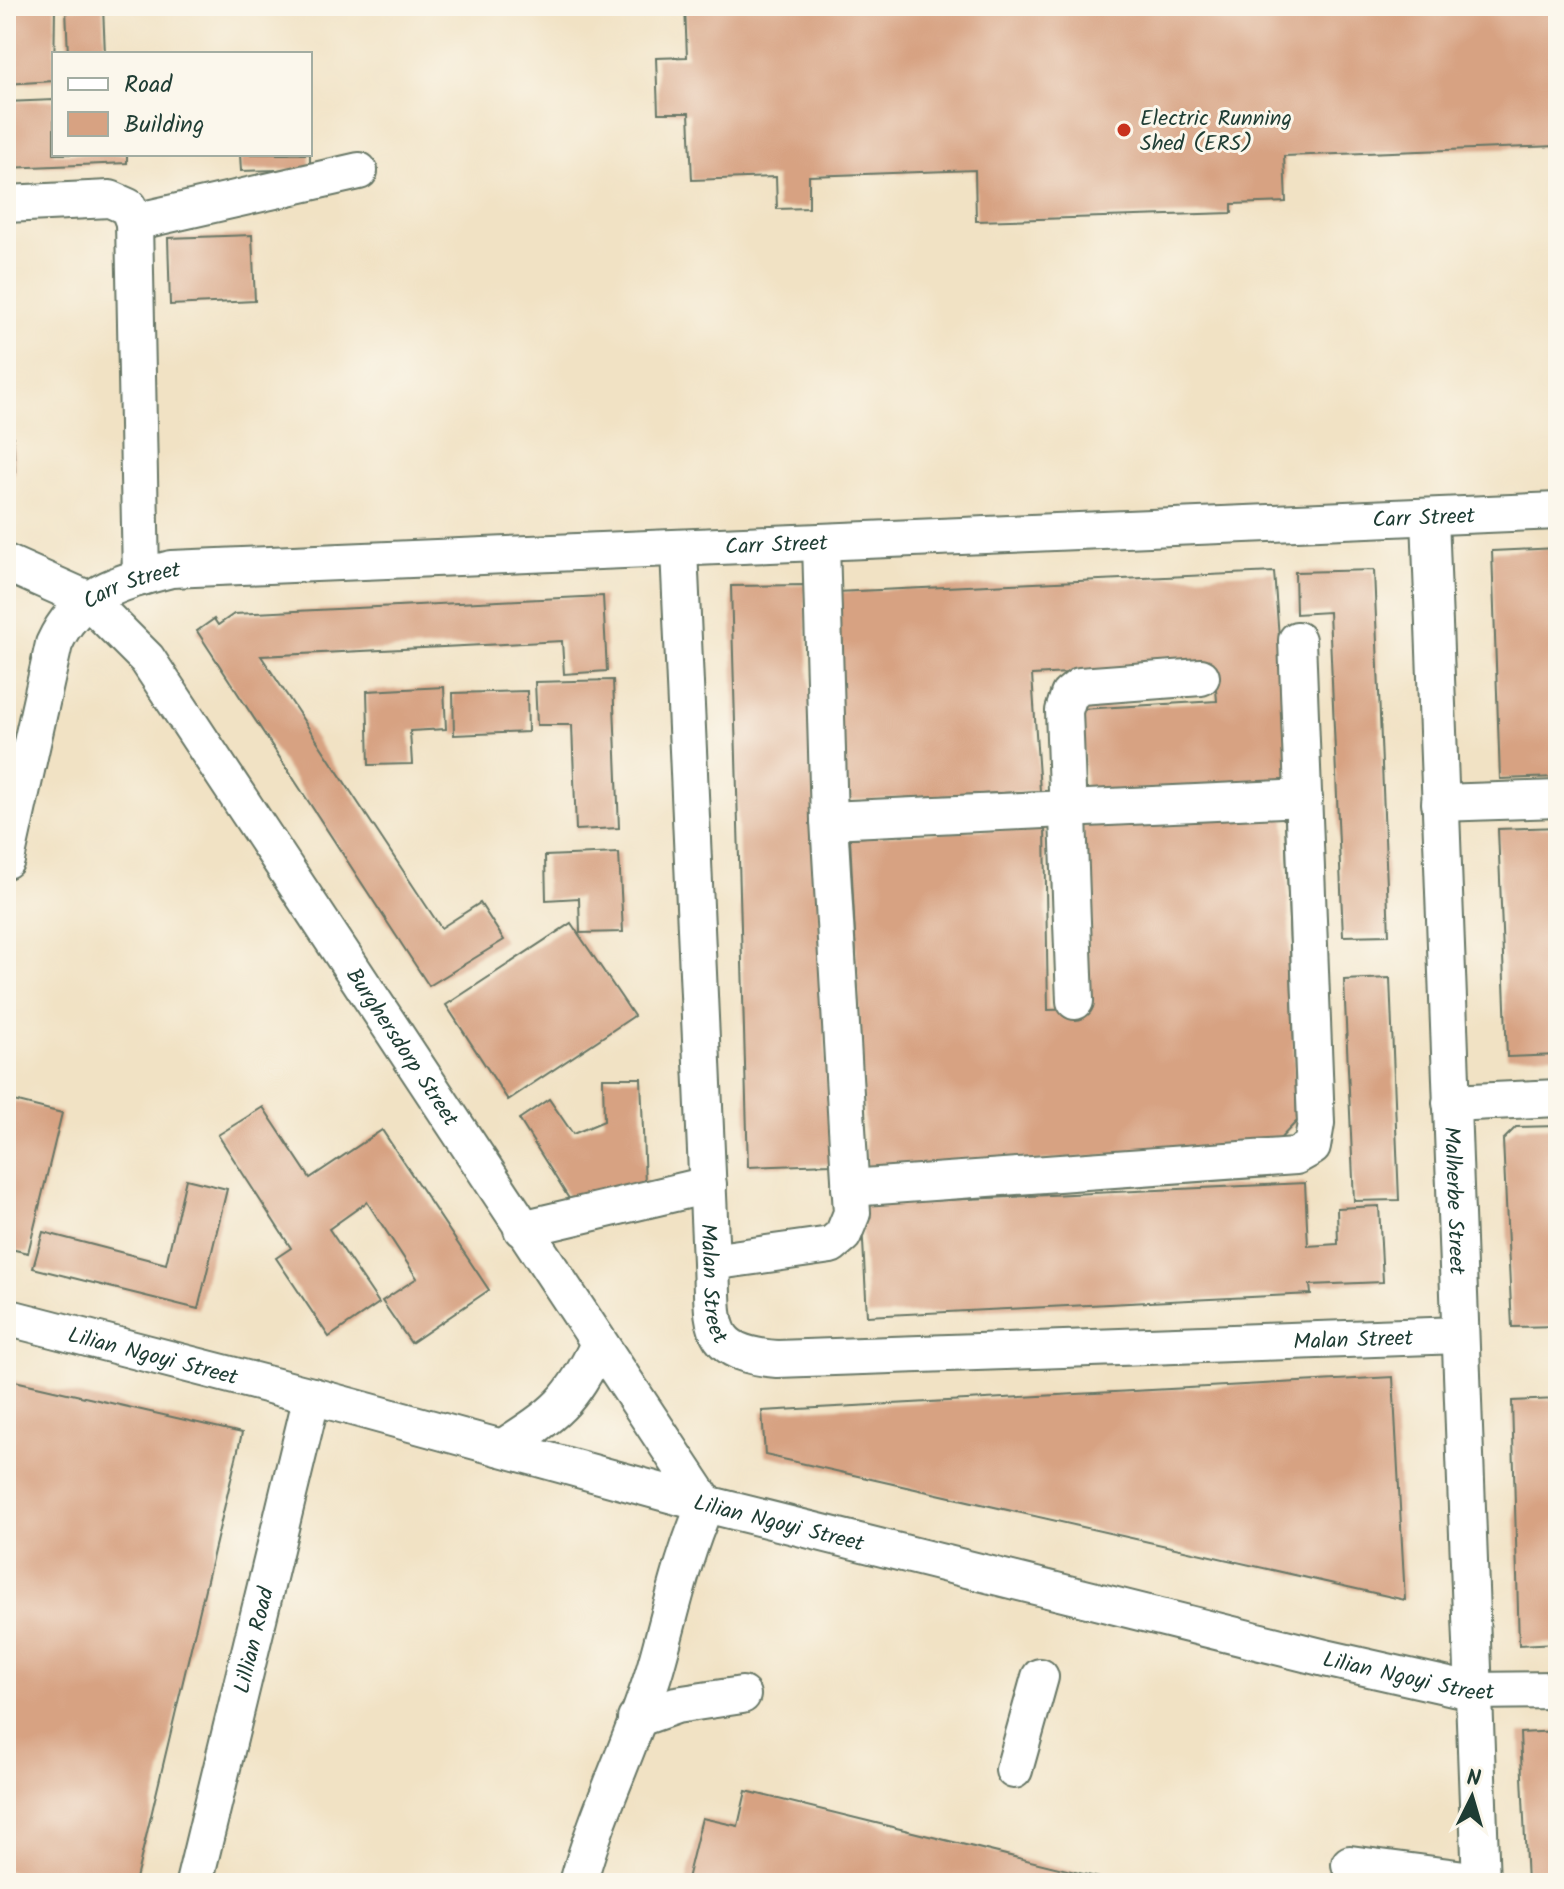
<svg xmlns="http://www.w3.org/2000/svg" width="1564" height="1889" font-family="Kalam,sans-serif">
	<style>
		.building { fill: #d7a282 }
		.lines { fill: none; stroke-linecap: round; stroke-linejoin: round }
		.minor-casing { stroke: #687766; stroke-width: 40 }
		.minor { stroke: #fff; stroke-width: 36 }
		.poi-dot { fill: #c8321e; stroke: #fbf7ec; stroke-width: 3 }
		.labels { text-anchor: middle; stroke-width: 6; stroke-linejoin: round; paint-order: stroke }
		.poi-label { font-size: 22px; fill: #1f3d34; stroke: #fbf7ec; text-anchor: start }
		.street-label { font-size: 22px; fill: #1f3d34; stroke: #fbf7ec }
	</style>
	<rect width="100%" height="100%" fill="#fbf7ec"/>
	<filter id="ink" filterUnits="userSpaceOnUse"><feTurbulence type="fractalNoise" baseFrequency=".0125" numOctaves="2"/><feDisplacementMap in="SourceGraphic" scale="16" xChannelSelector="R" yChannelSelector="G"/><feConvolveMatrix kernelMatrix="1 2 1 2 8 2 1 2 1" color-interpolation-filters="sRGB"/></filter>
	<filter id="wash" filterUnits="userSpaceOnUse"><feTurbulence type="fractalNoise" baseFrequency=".006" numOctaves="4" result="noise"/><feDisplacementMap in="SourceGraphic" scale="32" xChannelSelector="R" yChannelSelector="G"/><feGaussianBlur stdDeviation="1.8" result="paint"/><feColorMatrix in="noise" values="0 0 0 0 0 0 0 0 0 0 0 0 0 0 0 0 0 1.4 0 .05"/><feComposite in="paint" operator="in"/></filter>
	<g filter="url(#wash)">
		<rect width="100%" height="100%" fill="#f1e2c4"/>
		<g id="blocks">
			<g class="building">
				<path d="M6,6H55L54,81L6,84Z"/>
				<path d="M685,6H1558V146L1284,156L1286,202L1232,204V213L976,221L975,170L809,176V208L777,209L776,177L692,180L689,113H658L656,58L687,57Z"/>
				<path d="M103,7L105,54H68L66,9Z"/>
				<path d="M54,100V154H127V163L6,168V102Z"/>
				<path d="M240,154H310V169L241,171Z"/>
				<path d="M252,235L255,301L170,305L168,238Z"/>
				<path d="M6,321L15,473L6,474Z"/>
				<path d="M1558,548V777L1500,779L1492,551Z"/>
				<path d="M1374,570L1389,935L1343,936L1329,612L1296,614L1295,572Z"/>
				<path d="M1274,572L1290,782L1086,793L1081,709L1217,701L1214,665L1032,675L1040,791L841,801L836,592Z"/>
				<path d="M805,585L831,1164L748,1167L731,586Z"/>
				<path d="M603,596L607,671L564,674L562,641L261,656L441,928L480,903L504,940L429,986L197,631L214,619L218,625L234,614Z"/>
				<path d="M613,680L619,828L576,830L572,725H537L535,682Z"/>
				<path d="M444,687L446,729L410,731L412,764L369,765L367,691Z"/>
				<path d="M527,691L528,732L454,735L453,693Z"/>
				<path d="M1266,807L1285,820L1297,1121L1275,1144L867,1173L850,838L1045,826L1048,1010L1089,1009L1082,825Z"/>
				<path d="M1558,827V1055L1507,1057L1498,829Z"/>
				<path d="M619,853L623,932L580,933L579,898L546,900L545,856Z"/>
				<path d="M571,923L634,1016L508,1100L446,1005Z"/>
				<path d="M1390,978L1399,1200L1354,1201L1344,980Z"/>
				<path d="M603,1078H641L645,1184L573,1205L519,1119L549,1099L573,1134L604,1121Z"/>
				<path d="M14,1101L62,1113L28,1253L6,1248V1135Z"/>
				<path d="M263,1107L310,1178L382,1130L489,1290L411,1343L382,1301L417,1278L367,1202L329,1229L379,1303L329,1337L276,1258L291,1248L218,1135Z"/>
				<path d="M1558,1126V1326L1512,1327L1503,1140L1516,1127Z"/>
				<path d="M186,1179L227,1189L198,1309L33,1268L43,1232L166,1264Z"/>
				<path d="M1305,1183L1308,1246L1338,1244L1337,1208L1379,1206L1383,1282L1310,1285L1311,1294L867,1316L861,1204Z"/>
				<path d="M1393,1377L1405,1600L765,1455L762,1411Z"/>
				<path d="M6,1379L242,1433L135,1883H58L6,1871Z"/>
				<path d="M1558,1399V1643L1519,1645L1512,1401Z"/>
				<path d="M1558,1731V1883H1527L1520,1733Z"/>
				<path d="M746,1791L1116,1882V1883H686L702,1818L738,1826Z"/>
			</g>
		</g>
	</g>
	<g filter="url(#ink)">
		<use href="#blocks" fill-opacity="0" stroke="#687766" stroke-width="2"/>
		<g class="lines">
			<defs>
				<g id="minor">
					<path d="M6,204L110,199L128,207L134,222L141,577"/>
					<path d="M134,222L359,171"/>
					<path id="s1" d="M1430,517L1481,1883"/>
					<path id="s2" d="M679,550L711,1262C714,1324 704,1353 777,1359L1460,1335"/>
					<path id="s3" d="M6,563L87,599L147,659L706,1504C682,1557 671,1613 655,1669C633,1742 598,1809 578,1883"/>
					<path d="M1440,803L1558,799"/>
					<path d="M829,820L1304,798"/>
					<path id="s4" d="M6,860L54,644C76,593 121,582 171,569L1558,511"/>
					<path d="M1075,1001L1064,711L1069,695L1080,686L1201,677"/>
					<path d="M1451,1103L1558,1098"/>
					<path d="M850,1188L1296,1156L1312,1147L1316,1123L1297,640"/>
					<path d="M522,1229L708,1185"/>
					<path d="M711,1262L831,1245L843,1235L852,1213L829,820L821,544"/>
					<path id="s5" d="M6,1317L312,1396L706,1504L1325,1658L1471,1691L1558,1690"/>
					<path d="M502,1448C556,1413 571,1403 599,1344"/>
					<path d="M636,1719L676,1705L742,1695"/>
					<path d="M1014,1770L1040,1677"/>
					<path d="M1350,1864L1480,1881"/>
					<path id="s6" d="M194,1883L312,1396"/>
				</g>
			</defs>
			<use href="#minor" class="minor-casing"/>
			<use href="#minor" class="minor"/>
		</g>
	</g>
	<circle class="poi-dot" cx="1124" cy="130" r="8"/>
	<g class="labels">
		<g class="poi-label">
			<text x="1140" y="125">Electric Running<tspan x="1140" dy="25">Shed (ERS)</tspan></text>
		</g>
		<g class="street-label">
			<text dy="8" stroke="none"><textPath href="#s4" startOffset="1620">Carr Street</textPath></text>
			<text dy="8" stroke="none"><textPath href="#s4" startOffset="972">Carr Street</textPath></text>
			<text dy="8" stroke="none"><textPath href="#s4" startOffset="324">Carr Street</textPath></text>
			<text dy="8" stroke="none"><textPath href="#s3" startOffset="638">Burghersdorp Street</textPath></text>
			<text dy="8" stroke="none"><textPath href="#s1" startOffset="684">Malherbe Street</textPath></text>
			<text dy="8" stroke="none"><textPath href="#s2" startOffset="734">Malan Street</textPath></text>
			<text dy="8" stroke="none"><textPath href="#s2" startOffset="1428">Malan Street</textPath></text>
			<text dy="8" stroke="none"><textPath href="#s5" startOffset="152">Lilian Ngoyi Street</textPath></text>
			<text dy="8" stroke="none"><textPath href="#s5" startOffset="800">Lilian Ngoyi Street</textPath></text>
			<text dy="8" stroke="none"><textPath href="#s6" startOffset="250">Lillian Road</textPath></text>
			<text dy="8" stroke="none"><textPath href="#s5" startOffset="1448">Lilian Ngoyi Street</textPath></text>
		</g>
	</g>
	<rect width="1564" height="1889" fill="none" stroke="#fbf7ec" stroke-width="32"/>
	<rect x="52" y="52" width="260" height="104" fill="#fbf7ec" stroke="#a3ada2" stroke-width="2"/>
	<rect x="68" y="78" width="40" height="12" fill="#ffffff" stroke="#a3ada2" stroke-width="2"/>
	<text x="124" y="92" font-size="24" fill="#1f3d34">Road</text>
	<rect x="68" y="112" width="40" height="24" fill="#d7a282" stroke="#a3ada2" stroke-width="2"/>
	<text x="124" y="132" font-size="24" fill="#1f3d34">Building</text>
	<g transform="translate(1472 1797) rotate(5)" stroke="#fbf7ec" stroke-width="6" paint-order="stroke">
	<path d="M0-6L14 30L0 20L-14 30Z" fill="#1f3d34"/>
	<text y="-12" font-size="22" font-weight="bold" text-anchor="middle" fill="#1f3d34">N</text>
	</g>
</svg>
